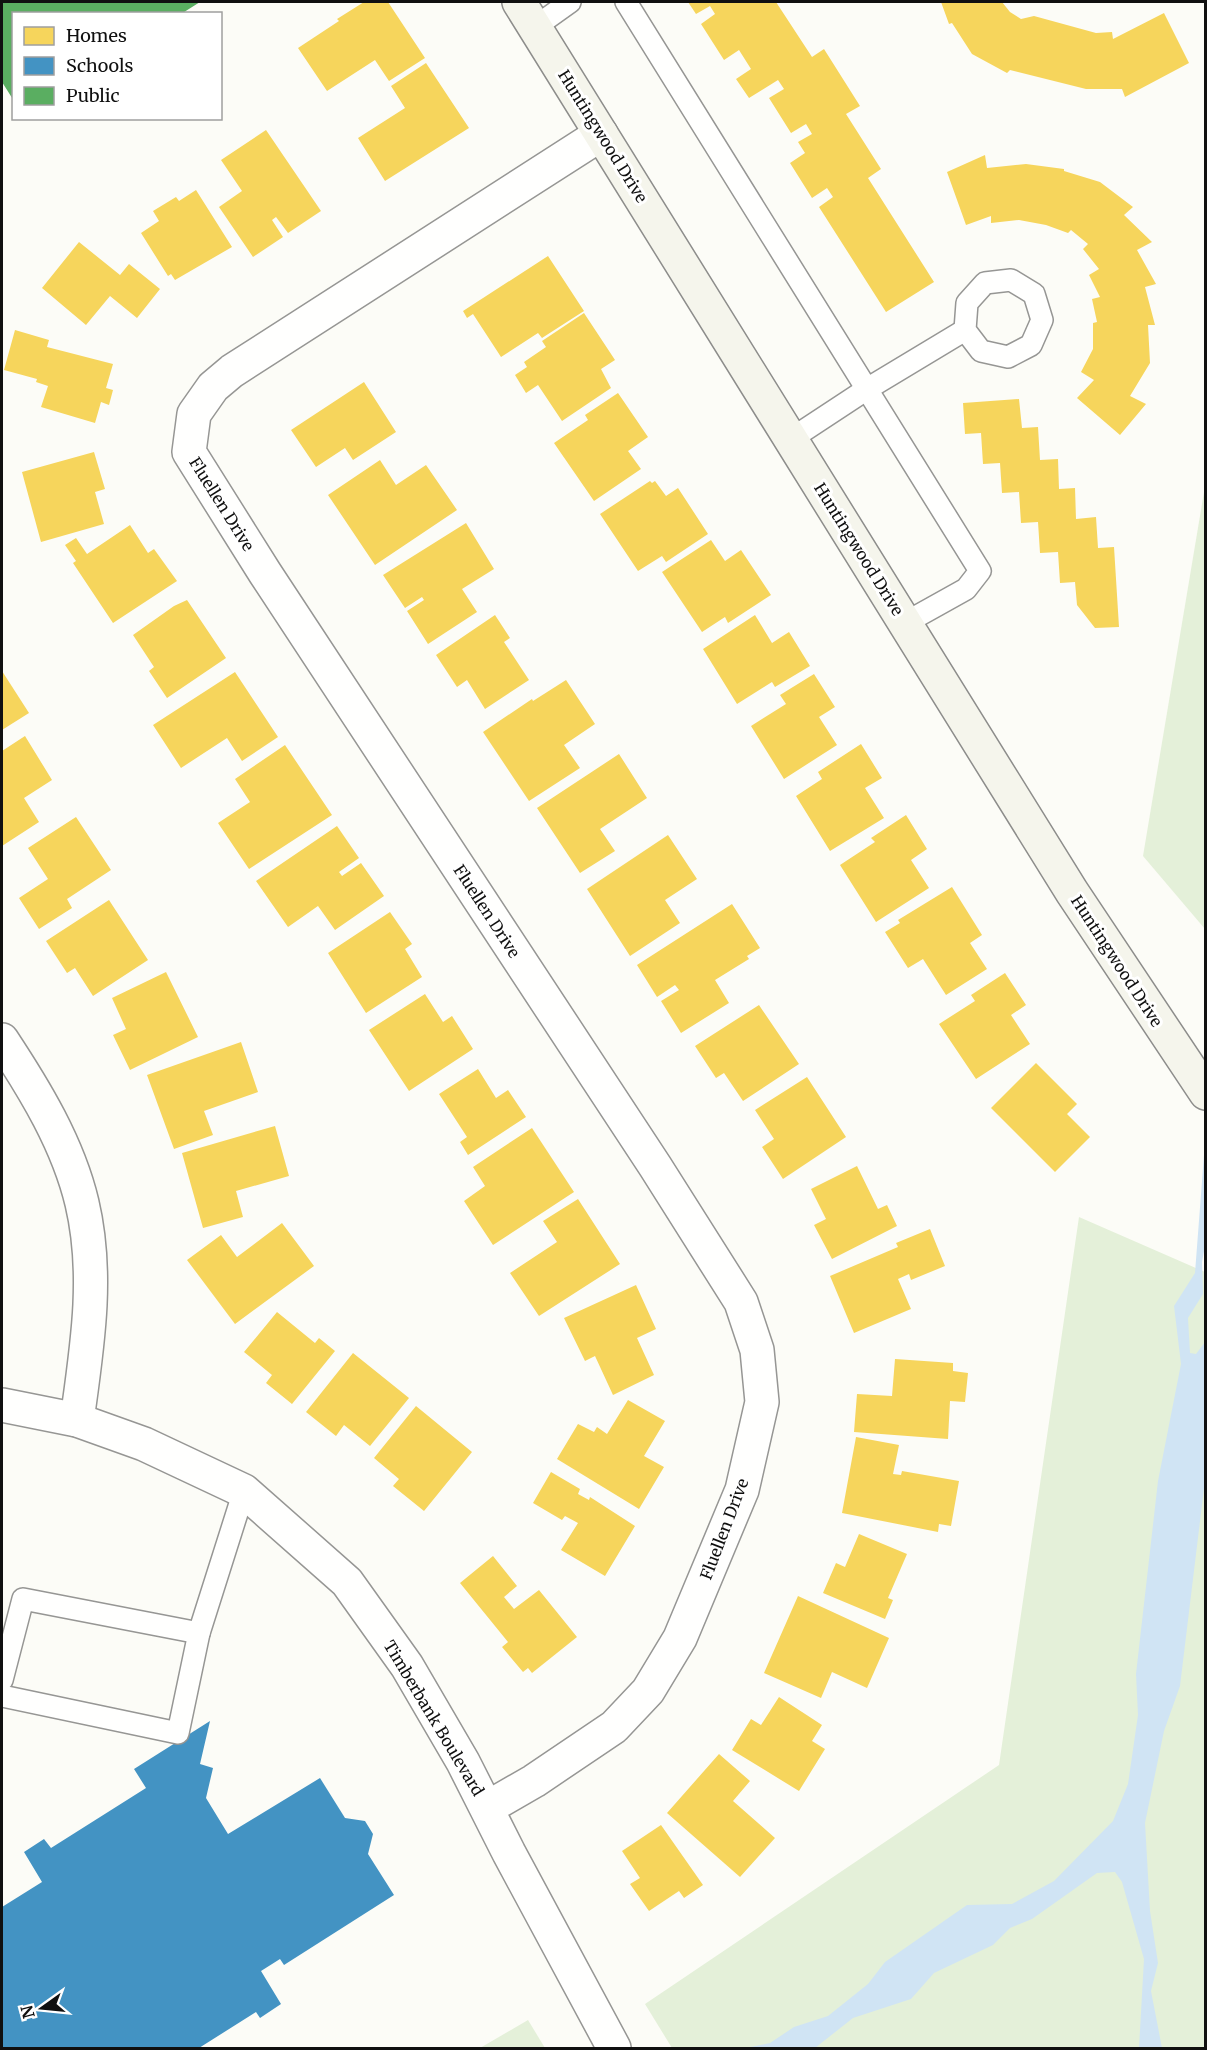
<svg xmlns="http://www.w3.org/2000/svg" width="1207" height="2050" font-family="Merriweather,serif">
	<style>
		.green { fill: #e4f0d9 }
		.water { fill: #d0e4f4 }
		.homes { fill: #f6d55c }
		.schools { fill: #4393c3 }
		.public { fill: #5aae61 }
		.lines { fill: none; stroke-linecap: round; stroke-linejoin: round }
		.lane-casing { stroke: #969694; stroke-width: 24 }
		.street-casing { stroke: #969694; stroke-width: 36 }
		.secondary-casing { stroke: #8d8d8b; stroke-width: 36 }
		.lane { stroke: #fffffe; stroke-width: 21 }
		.street { stroke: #fffffe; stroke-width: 33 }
		.secondary { stroke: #f5f5ec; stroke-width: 33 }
		.labels { text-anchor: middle; stroke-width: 6; stroke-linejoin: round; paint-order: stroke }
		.street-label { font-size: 16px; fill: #101010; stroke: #fff }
	</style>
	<rect width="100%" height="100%" fill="#fcfcf7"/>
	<g class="green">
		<path d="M1205,486L1206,929H1205L1143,856Z"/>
		<path d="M1079,1217L1205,1272V2048H672L645,2004L999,1765Z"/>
		<path d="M528,2020L545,2048H480Z"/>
	</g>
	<path class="water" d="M1205,1142L1206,1240L1202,1262L1203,1294L1188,1318L1190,1353L1196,1354L1205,1342V1480L1180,1686L1164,1731L1145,1823L1150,1911L1158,1963L1151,1991L1162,2048H1139L1144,1959L1122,1882L1115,1872L1097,1873L1032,1919L1010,1928L993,1945L934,1973L911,1999L853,2018L815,2048H746L770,2043L794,2027L828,2016L868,1984L885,1962L967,1905L1012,1904L1054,1881L1113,1821L1128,1784L1138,1715L1136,1674L1158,1481L1181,1364L1174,1306L1195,1273Z"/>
	<g class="homes">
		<path d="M364,2H388L425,58L389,81L375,60L327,91L298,48L339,21L337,19Z"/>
		<path d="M688,2H776L812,57L824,49L860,106L846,114L881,169L868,178L934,282L886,312L819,207L833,197L827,188L812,198L790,163L805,153L798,142L812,134L806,124L791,133L769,98L784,89L778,80L749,98L736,79L751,69L739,50L724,60L701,24L715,14L710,6L696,14Z"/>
		<path d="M941,2H1002L1010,12L1021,19L1034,16L1096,33L1112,32L1113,39L1164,13L1189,63L1125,97L1122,89H1086L1010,70L1007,73L972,54L952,23L949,24Z"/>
		<path d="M426,63L469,128L385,181L358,138L405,108L391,86Z"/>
		<path d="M266,130L321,211L288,233L276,217L272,220L283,237L253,257L219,207L242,191L221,160Z"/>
		<path d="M985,155L987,168L1026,164L1064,169V171L1100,182L1133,207L1124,215L1152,242L1137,250L1156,284L1145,287L1155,325H1148L1150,363L1130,396L1146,404L1120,435L1077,398L1094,380L1081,372L1093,349V323L1097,322L1092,299L1100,297L1089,275L1099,269L1083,249L1088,244L1071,230L1068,233L1046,225L1019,220L991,223V216L966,225L947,172Z"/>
		<path d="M196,190L232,247L175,280L171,274L168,276L141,233L159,221L153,211L176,197L179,201Z"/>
		<path d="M79,242L120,275L129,264L160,289L137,318L110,296L86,325L42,288Z"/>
		<path d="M548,256L584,311L542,338L538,333L501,357L473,314L467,318L463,311Z"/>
		<path d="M584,313L615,360L601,369L611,388L562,421L538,385L526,393L515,375L527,367L524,362L546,347L542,341Z"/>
		<path d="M15,330L49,340L47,347L113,364L106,388L113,390L109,405L101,402L95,423L41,407L48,386L36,382L37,379L4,370Z"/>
		<path d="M364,382L396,432L353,460L345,448L316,467L291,430Z"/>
		<path d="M618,393L648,437L628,451L641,469L594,501L554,443L588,420L585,415Z"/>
		<path d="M1019,399L1022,428L1038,427L1040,460L1058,459L1059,489L1075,488L1076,519L1096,517L1098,548L1114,547L1119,627L1095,628L1077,605L1075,582L1060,583L1058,552L1040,553L1038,522L1021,523L1019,492L1002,493L1000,463L983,464L981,433L965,434L963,403Z"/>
		<path d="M94,452L105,489L95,492L104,524L41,542L22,472Z"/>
		<path d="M380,460L396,485L426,465L457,510L375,565L328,495Z"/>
		<path d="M650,481L652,483L655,481L666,496L678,488L708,534L666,562L662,556L638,571L600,514Z"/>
		<path d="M466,523L494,569L462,589L477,612L428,644L407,611L424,600L422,597L405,608L383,575Z"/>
		<path d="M130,525L148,553L154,549L177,581L113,623L73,563L76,561L65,545L76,538L87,554Z"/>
		<path d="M711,540L725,561L741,550L771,595L728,623L725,617L702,632L662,572Z"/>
		<path d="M187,600L226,658L167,698L149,671L154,667L133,635L174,606Z"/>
		<path d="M495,615L510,638L504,642L529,680L485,709L467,680L457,687L436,655Z"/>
		<path d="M755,615L772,643L789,632L810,666L775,687L772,682L737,704L703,649Z"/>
		<path d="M2,671L29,713L2,730Z"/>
		<path d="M235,672L278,737L242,761L227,738L181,768L153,725Z"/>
		<path d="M814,674L835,707L819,717L837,745L784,779L751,726L786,704L780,695Z"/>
		<path d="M566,680L595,724L564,745L580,768L529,801L483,732L532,699L533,701Z"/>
		<path d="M25,736L52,780L24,798L39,822L2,846V751Z"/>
		<path d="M861,744L882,778L865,788L884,818L830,851L796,796L822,779L818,772Z"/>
		<path d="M285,745L332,815L249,869L218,823L250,802L235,779Z"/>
		<path d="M619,754L647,798L600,829L615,851L580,873L537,808Z"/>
		<path d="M906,815L927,849L911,860L929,888L876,922L840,865L875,842L871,838Z"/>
		<path d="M76,817L111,870L67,899L72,908L39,929L19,898L48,879L28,848Z"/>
		<path d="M337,826L359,858L339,872L342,876L361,863L384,896L335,930L318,906L288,927L256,881Z"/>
		<path d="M668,835L697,879L665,900L680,923L630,956L587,889Z"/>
		<path d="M952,887L982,935L970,943L987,969L946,995L923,959L908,968L885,932L900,923L898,920Z"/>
		<path d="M109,900L148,960L93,996L75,968L67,973L46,941Z"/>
		<path d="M732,904L760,948L747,956L749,959L715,980L729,1003L681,1033L661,1001L679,990L675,985L657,997L637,965Z"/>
		<path d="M390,912L412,944L405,949L422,977L366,1013L328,953Z"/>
		<path d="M166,972L198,1037L130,1070L113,1035L126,1029L112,998Z"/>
		<path d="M1005,973L1026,1005L1011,1015L1030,1044L976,1079L939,1024L975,1001L971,995Z"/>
		<path d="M425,994L443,1022L452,1016L473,1049L409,1091L369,1030Z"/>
		<path d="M759,1005L799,1064L743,1101L724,1073L716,1078L695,1046Z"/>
		<path d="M241,1042L258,1092L204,1111L213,1135L174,1149L147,1075Z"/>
		<path d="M1036,1063L1077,1104L1067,1114L1090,1137L1055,1172L991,1108Z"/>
		<path d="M478,1069L496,1098L508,1090L526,1117L468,1155L460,1142L467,1137L439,1094Z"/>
		<path d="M807,1077L846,1137L783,1179L762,1147L774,1139L755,1110Z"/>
		<path d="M275,1126L289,1176L236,1191L243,1217L203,1228L182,1153Z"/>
		<path d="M532,1128L574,1192L493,1245L464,1201L485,1186L473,1167Z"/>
		<path d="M857,1166L878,1209L887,1205L897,1226L832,1259L814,1225L826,1219L811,1189Z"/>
		<path d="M578,1199L620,1264L539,1316L510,1273L557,1242L543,1221Z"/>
		<path d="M282,1223L314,1266L235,1324L187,1260L221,1235L237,1257Z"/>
		<path d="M930,1229L945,1266L911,1280L909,1274L898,1279L911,1309L854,1333L830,1276L898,1247L896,1243Z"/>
		<path d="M636,1285L656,1329L637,1338L654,1375L613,1395L595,1356L585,1361L564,1318Z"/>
		<path d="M277,1312L315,1343L319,1338L335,1351L292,1404L266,1383L272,1375L244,1352Z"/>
		<path d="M353,1353L409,1398L370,1446L344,1425L336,1436L306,1412Z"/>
		<path d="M895,1359L953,1363V1371L968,1373L965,1402L950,1401L948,1439L854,1432L857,1394L892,1396Z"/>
		<path d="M628,1400L665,1421L644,1456L664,1467L639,1509L557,1459L578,1424L594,1432L597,1427L607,1434Z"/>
		<path d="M416,1406L472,1452L424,1511L393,1486L399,1479L374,1458Z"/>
		<path d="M856,1437L899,1445L893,1474L901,1475L902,1471L959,1481L951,1526L939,1524L938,1532L842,1513Z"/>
		<path d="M551,1472L580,1489L578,1494L589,1500L590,1497L635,1526L605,1576L561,1550L578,1523L565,1516L562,1520L533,1503Z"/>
		<path d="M859,1534L907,1554L888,1598L893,1600L885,1619L823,1593L836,1563L845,1567Z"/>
		<path d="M493,1556L517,1586L504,1597L514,1609L539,1590L577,1637L532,1673L528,1668L523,1672L502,1647L508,1642L460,1583Z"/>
		<path d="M798,1596L889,1638L867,1688L832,1672L821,1698L764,1673Z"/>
		<path d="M779,1697L822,1725L812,1741L825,1749L799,1791L732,1750L751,1719L761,1725Z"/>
		<path d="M719,1754L750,1781L733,1801L775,1838L740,1877L667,1813Z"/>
		<path d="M661,1825L703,1885L684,1898L679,1891L649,1911L630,1884L640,1878L622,1851Z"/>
	</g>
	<path class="schools" d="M210,1721L200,1764L213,1768L206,1798L228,1834L320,1778L345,1818L365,1821L373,1834L368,1854L394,1895L284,1965L280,1959L261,1971L281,2004L260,2018L256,2012L199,2048H2V1907L42,1882L24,1852L44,1839L51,1848L146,1788L134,1769Z"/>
	<path class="public" d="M2,2H200L181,14H14V101L2,82Z"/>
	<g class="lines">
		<defs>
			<g id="lane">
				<path d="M626,2L980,571L966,589L905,623"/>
				<path d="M535,27L570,2"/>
				<path d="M1011,280L1034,294L1042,320L1031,345L1008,357L981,351L965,330L967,303L985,283Z"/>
				<path d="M791,439L867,389L965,330"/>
				<path d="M2,1680L23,1599L199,1633L244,1491"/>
				<path d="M2,1696L178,1733L199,1633"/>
			</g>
			<g id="street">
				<path d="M2,1040C35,1090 68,1144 82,1203C99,1275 87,1348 77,1420"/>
				<path d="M2,1405L77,1420L144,1444L244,1491L347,1582L407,1666L463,1762L509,1853L614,2048"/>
				<path d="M487,1808L534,1781L614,1727L648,1691L680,1638L742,1490L762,1402L757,1350L741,1302L655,1166L265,573L189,452L194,414L213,387L232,371L601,134"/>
			</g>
			<path id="secondary" d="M519,2L1072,892L1206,1093"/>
		</defs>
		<use href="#lane" class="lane-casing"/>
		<use href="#street" class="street-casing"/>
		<use href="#secondary" class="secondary-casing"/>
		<use href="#lane" class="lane"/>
		<use href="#street" class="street"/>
		<use href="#secondary" class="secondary"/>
	</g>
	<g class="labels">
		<g class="street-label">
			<text transform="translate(603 136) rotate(58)" y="6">Huntingwood Drive</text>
			<text transform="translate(222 504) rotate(58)" y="6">Fluellen Drive</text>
			<text transform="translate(859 549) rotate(58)" y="6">Huntingwood Drive</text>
			<text transform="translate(487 911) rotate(57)" y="6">Fluellen Drive</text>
			<text transform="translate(1117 961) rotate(57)" y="6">Huntingwood Drive</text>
			<text transform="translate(724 1529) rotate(-69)" y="6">Fluellen Drive</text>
			<text transform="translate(434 1718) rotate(59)" y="6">Timberbank Boulevard</text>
		</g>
	</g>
	<rect width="1207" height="2050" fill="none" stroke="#101010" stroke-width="6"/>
	<rect x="12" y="12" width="210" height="108" fill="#ffffff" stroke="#9f9f9f" stroke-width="1.5"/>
	<rect x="24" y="27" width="30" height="18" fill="#f6d55c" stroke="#9f9f9f" stroke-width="1.5"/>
	<text x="66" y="42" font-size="18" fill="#101010">Homes</text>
	<rect x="24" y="57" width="30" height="18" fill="#4393c3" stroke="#9f9f9f" stroke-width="1.5"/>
	<text x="66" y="72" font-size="18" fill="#101010">Schools</text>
	<rect x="24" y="87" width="30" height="18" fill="#5aae61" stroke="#9f9f9f" stroke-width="1.5"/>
	<text x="66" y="102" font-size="18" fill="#101010">Public</text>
	<g transform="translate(42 2008) rotate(255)" stroke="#ffffff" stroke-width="4.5" paint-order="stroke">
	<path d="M0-4.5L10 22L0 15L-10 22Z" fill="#101010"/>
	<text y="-9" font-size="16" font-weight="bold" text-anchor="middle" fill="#101010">N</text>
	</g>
</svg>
